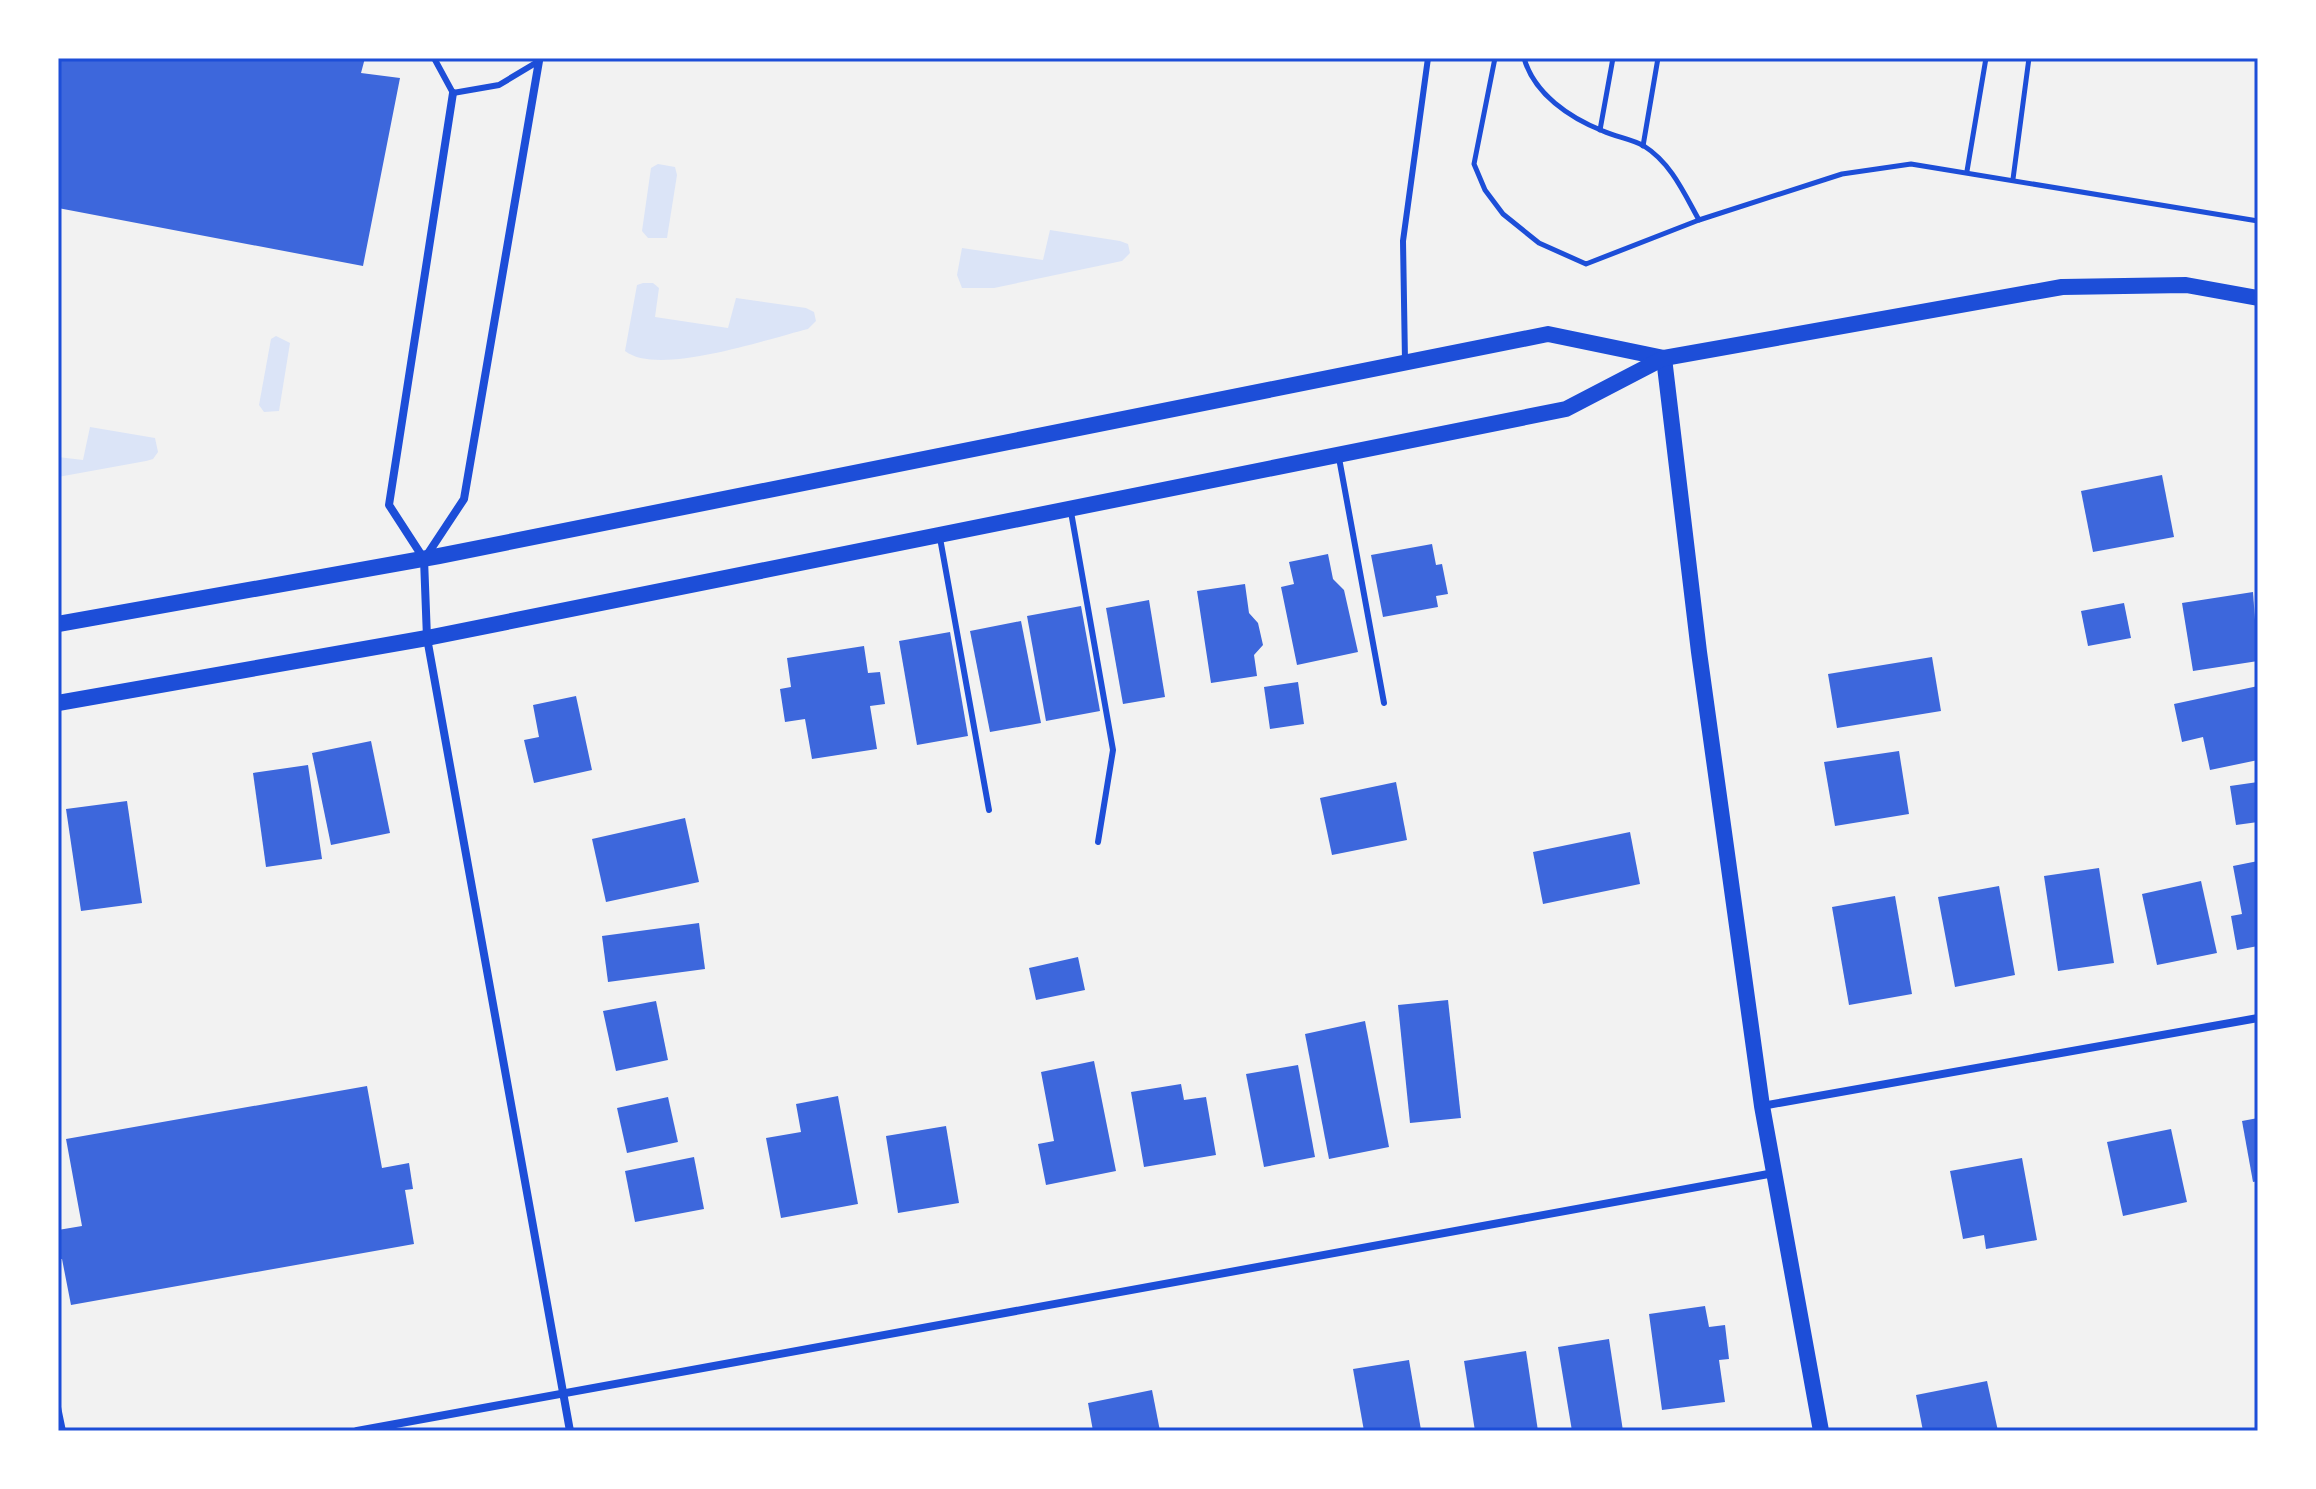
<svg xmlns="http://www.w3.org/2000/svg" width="2316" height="1489" font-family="Merriweather,serif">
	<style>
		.green { fill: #dbe4f7 }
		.building { fill: #3d67dc }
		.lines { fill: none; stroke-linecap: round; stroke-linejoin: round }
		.path { stroke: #1d4ed8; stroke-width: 5 }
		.service { stroke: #1d4ed8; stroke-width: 6 }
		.minor { stroke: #1d4ed8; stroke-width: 8 }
		.secondary { stroke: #1d4ed8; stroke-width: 16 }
		.neatline { fill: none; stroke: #1d4ed8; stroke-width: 3 }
	</style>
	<rect width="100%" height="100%" fill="#f2f2f2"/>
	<g class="green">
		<path d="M658,164L675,167L677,175L667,238H648L642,231L651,168Z"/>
		<path d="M1050,230L1120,241L1128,244L1130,253L1122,261L994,288H962L957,275L962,248L1043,260Z"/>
		<path d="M643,283H653L659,288L655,317L728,328L736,298L806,308L814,312L816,321L808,329C767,339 658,377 625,351L637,285Z"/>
		<path d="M276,336L290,343L279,411L264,412L259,405L271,339Z"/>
		<path d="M90,427L155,438L158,452L153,459L146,461L58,477V457L83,460Z"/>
	</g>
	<g class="building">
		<path d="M58,58H365L361,73L400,78L363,266L58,208Z"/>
		<path d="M2162,475L2174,537L2093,552L2081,491Z"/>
		<path d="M1432,544L1436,565L1442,564L1448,594L1436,596L1438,607L1383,617L1371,555Z"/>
		<path d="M1328,554L1333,579L1344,590L1358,652L1297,665L1281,587L1294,584L1289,562Z"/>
		<path d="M1245,584L1249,613L1258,623L1263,645L1254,655L1257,676L1211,683L1197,591Z"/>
		<path d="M2253,592L2258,661L2193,671L2182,603Z"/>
		<path d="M1149,600L1165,697L1123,704L1106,608Z"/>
		<path d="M2124,603L2131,638L2088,646L2081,611Z"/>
		<path d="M1081,606L1100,711L1046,721L1027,616Z"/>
		<path d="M1021,621L1041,723L990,732L970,631Z"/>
		<path d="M950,632L968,736L917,745L899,641Z"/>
		<path d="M864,646L868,673L880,672L885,704L870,706L877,749L812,759L805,719L785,722L780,689L791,687L787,658Z"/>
		<path d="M1932,657L1941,711L1837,728L1828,674Z"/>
		<path d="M1298,682L1304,724L1270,729L1264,687Z"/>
		<path d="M2258,686V760L2210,770L2203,737L2182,742L2174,704Z"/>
		<path d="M576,696L592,770L534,783L524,740L539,737L533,705Z"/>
		<path d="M371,741L390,833L331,845L312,753Z"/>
		<path d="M1899,751L1909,814L1835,826L1824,762Z"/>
		<path d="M308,765L322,859L266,867L253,773Z"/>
		<path d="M1396,782L1407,840L1332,855L1320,798Z"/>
		<path d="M2258,782V822L2236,825L2230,786Z"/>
		<path d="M127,801L142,903L81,911L66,809Z"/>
		<path d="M685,818L699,882L606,902L592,839Z"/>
		<path d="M1630,832L1640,884L1543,904L1533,852Z"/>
		<path d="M2258,861V946L2237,950L2231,916L2242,914L2233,866Z"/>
		<path d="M2099,868L2114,963L2058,971L2044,876Z"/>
		<path d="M2201,881L2217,953L2157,965L2142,894Z"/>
		<path d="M1999,886L2015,975L1955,987L1938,897Z"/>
		<path d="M1895,896L1912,994L1849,1005L1832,907Z"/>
		<path d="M699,923L705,969L608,982L602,936Z"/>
		<path d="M1078,957L1085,990L1036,1000L1029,968Z"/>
		<path d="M1448,1000L1461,1118L1410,1123L1398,1005Z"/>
		<path d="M656,1001L668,1060L616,1071L603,1011Z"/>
		<path d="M1365,1021L1389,1147L1329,1159L1305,1034Z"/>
		<path d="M1094,1061L1116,1171L1046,1185L1038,1144L1054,1141L1041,1072Z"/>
		<path d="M1298,1065L1315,1157L1264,1167L1246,1074Z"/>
		<path d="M1181,1084L1184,1100L1206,1097L1216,1155L1144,1167L1131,1092Z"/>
		<path d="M367,1086L382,1168L409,1163L413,1189L405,1190L414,1244L71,1305L62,1259H58V1230L82,1226L66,1139Z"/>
		<path d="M838,1096L858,1204L781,1218L766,1138L801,1132L796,1104Z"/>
		<path d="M668,1097L678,1142L627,1153L617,1108Z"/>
		<path d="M2258,1118V1181L2253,1182L2242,1121Z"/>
		<path d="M946,1126L959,1203L898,1213L886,1136Z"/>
		<path d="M2171,1129L2187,1202L2123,1216L2107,1142Z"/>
		<path d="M694,1157L704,1209L635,1222L625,1171Z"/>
		<path d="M2022,1158L2037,1240L1986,1249L1984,1235L1963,1239L1950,1171Z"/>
		<path d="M1705,1306L1709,1327L1725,1325L1729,1359L1719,1360L1725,1402L1662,1410L1649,1314Z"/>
		<path d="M1609,1339L1623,1431H1572L1558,1347Z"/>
		<path d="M1526,1351L1538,1431H1475L1464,1361Z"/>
		<path d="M1409,1360L1421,1430L1364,1431L1353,1369Z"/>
		<path d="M1987,1381L1998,1431H1923L1916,1395Z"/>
		<path d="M1152,1390L1160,1431H1093L1088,1403Z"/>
	</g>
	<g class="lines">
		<g class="path">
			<path d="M1495,58L1474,164L1485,190L1503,214L1539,243L1586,264L1699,220"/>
			<path d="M1524,58C1534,94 1570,118 1603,131C1616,137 1632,139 1644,146C1671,163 1684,193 1699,220L1842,174L1911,164L2258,221"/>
			<path d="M1600,130L1613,58"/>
			<path d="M1643,146L1658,58"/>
			<path d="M1967,171L1986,58"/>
			<path d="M2013,179L2029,58"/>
		</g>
		<g class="service">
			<path d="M434,58L453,93L499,85L539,61"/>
			<path d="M1405,361L1403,241L1428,58"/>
			<path d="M1339,458L1384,703"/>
			<path d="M1071,512L1113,750L1098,842"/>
			<path d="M940,538L989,810"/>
			<path d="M58,1407L63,1431"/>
		</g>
		<g class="minor">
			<path d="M453,93L389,505L424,559L427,638L570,1431"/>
			<path d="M425,558L464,499L539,61"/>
			<path d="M1762,1106L2258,1018"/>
			<path d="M357,1431L1774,1173"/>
		</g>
		<g class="secondary">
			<path d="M1664,358L1699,652L1762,1106L1821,1431"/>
			<path d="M58,624L439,556L1548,334L1664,358"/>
			<path d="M58,703L427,638L1566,409L1664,358L2062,287L2186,285L2258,298"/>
		</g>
	</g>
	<rect width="2316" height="1489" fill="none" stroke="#ffffff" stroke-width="120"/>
	<rect x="60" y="60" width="2196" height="1369" class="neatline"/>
</svg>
